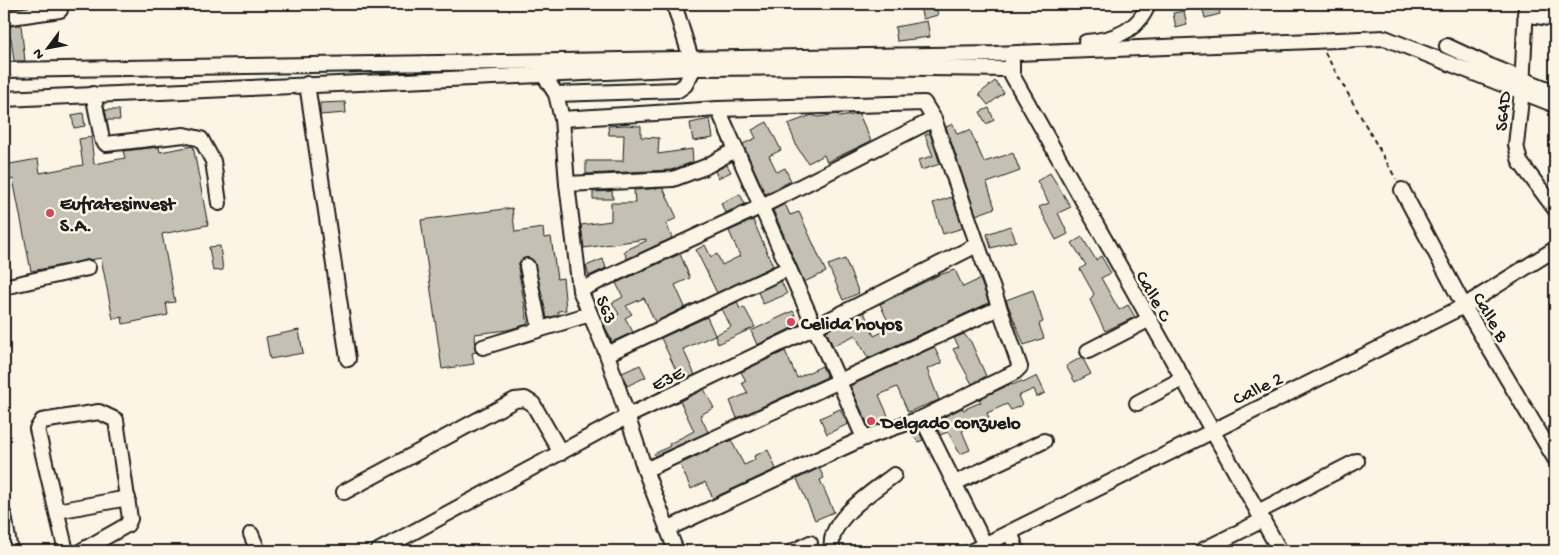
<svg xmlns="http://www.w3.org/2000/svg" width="1559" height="555" font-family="'Gochi Hand',sans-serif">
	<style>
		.building { fill: #c4c0b3; stroke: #1c1c1c }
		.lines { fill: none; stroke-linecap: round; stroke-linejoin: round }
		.minor-casing { stroke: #1c1c1c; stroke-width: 18 }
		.path { stroke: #1c1c1c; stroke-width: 2; stroke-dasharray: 5 4; stroke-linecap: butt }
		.minor { stroke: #fcf5e5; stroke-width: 14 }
		.poi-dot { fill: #d1495b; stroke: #fcf5e5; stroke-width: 2 }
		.labels { text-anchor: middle; stroke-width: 5; stroke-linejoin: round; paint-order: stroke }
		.street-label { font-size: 19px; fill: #1c1c1c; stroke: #fcf5e5 }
		.poi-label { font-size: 19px; font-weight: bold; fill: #1c1c1c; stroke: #fcf5e5; text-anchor: start }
	</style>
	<rect width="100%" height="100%" fill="#fcf5e5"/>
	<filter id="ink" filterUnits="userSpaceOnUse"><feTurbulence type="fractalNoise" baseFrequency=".02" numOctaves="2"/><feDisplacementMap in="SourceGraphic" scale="10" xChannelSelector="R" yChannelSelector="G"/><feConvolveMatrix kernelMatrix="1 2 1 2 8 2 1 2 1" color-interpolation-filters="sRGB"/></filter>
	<g filter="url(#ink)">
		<g class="building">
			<path d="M919,4H935L938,15L923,19Z"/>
			<path d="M1218,4L1220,14L1205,18L1202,6Z"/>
			<path d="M1184,11L1187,25L1176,28L1173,13Z"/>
			<path d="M927,21L930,37L897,41L895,27Z"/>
			<path d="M17,25H21L25,61H14L11,38L4,39V27Z"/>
			<path d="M995,81L1004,93L988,105L979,94Z"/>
			<path d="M345,102L346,113L320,115V103Z"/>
			<path d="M989,108L994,120L986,124L980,112Z"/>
			<path d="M105,110H119L120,120H107Z"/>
			<path d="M83,113L85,126L74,128L72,115Z"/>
			<path d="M838,114L839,117L859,114L871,141L827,162L824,155L808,163L797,147L788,124L812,115L818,117Z"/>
			<path d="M710,119L713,138L693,141L690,123Z"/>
			<path d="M767,122L781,150L769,156L777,172L785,168L791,181L765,194L743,144L756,138L752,130Z"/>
			<path d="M953,124L957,134L970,130L984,162L1013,153L1020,171L987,183L995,208L976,215L946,127Z"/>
			<path d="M625,125L641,126V137L659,138L658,154L692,149L693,162L671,170L586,174V161H623L624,135H609L608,126Z"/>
			<path d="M930,133L940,164L921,170L918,160L933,156L925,135Z"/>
			<path d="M91,137L94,164L125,158L123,151L159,147L160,152L193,146L208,225L162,234L175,302L166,303L168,315L123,324L122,317L113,319L101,258L31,271L13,179L4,181V165L38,159L40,173L83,165L79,139Z"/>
			<path d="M727,165L731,172L718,178L715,171Z"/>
			<path d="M1050,173L1071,207L1058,213L1068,234L1056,240L1039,207L1049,203L1037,181Z"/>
			<path d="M663,188L677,218L666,223L672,238L627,259L624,251L646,241V239L584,248L581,225L611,221V203H635L634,190Z"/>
			<path d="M612,191L613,199H593V192Z"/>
			<path d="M740,194L745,204L725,213L721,203Z"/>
			<path d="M952,197L963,228L943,234L933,203Z"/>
			<path d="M785,204L790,215L799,212L826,272L804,282L773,210Z"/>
			<path d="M512,208L515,232L543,228L544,238L551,237L557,279L563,278L566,310L558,311V315L547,318L535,264L530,258H525L519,263L518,268L528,324L507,330L475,334L476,352L472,353L474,364L442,369L421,220Z"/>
			<path d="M753,220L773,266L717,293L696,250L705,245L711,257L717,254L722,265L740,256L729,231Z"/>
			<path d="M1010,226L1016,241L991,248L987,234Z"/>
			<path d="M1082,237L1096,260L1101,256L1111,273L1101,278L1119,310L1128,305L1135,317L1105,331L1090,300L1094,294L1080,269L1086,265L1072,243Z"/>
			<path d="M220,246L223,270L213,271L209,247Z"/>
			<path d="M680,254L690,278L675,285L685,307L655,322L644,298L626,306L632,314L625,318L633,332L612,342L603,322L619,314L612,303L623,297L616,283Z"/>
			<path d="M603,259L606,268L589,276L586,266Z"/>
			<path d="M845,259L859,293L843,300L828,265Z"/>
			<path d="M955,270L963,287L980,279L989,303L868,358L855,335L833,346L826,331L864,312L874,336L891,328L880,304L939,275Z"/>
			<path d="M781,281L787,294L763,304L758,292Z"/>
			<path d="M1033,290L1043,322L1039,324L1044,338L1024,345L1006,300Z"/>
			<path d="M737,302L740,309L744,307L755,327L718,344L715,335L731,327L722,309Z"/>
			<path d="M793,311L800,324L757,345L751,331Z"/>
			<path d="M707,317L715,335L683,349L695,375L681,381L661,338Z"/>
			<path d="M299,330L303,353L270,359L266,337Z"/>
			<path d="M964,334L971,342L986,376L972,384L953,349L959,347L954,338Z"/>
			<path d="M934,347L942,363L927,369L939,400L908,412L897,387L879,395L889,418L869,427L850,386Z"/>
			<path d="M785,351L797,378L822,366L827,377L737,418L730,401L748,393L742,383L746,381L741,372Z"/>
			<path d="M1082,357L1091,374L1075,382L1066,366Z"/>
			<path d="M640,365L646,377L627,386L622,373Z"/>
			<path d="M1037,376L1045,393L1037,397L1034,389L1018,396L1022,405L1011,410L1007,404L987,413L989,418L962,431L970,450L960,454L948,432L940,435L934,422L962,408L963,410L981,402L979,399L1011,384L1012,385L1022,381L1023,383Z"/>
			<path d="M704,389L714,408L700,415L708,432L655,456L654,454L670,446L669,444L694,431L680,401Z"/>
			<path d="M840,409L848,424L827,434L820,418Z"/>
			<path d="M918,429L923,440L918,442L910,432Z"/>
			<path d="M731,440L744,465L755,460L754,456L768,450L776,469L713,498L705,482L691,489L680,464Z"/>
			<path d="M819,468L824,478L820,480L834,512L815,520L797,479Z"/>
		</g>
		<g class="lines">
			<defs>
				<g id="minor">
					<path d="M1526,4L1522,90L1516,145L1520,162L1555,209"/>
					<path d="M1525,14L1555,19"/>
					<path d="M4,18L60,10"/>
					<path d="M1086,42C1113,40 1139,31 1148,4"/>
					<path d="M1447,46L1490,66L1555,92"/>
					<path d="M1012,61V75L1280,551"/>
					<path d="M4,70L994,54L1385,38L1555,105"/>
					<path d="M543,74L556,94L562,119L567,184L580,290L607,354L645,470L676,551"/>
					<path d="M307,84L348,359"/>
					<path d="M93,94L102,139L106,144L184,135L201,139L213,161L219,203"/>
					<path d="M556,94L678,90L685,85L694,68L674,4"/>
					<path d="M4,99L694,68L850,67L1010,69"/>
					<path d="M718,109L864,438"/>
					<path d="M562,119L718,109L924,103L934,119L1020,367L1015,372L922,418L864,438L667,529"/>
					<path d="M567,184L673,179L705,167L735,150"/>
					<path d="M1402,190L1464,306L1555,459"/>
					<path d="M527,266L540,329"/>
					<path d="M4,287L88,268"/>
					<path d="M580,290L760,207L934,119"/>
					<path d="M483,347L590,314"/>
					<path d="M1088,351L1148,320"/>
					<path d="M607,354L787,269"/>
					<path d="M1137,403L1182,379"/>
					<path d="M922,418L985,545"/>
					<path d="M645,470L999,308"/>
					<path d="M955,483L1044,441"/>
					<path d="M344,492L515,400L525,399L533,404L561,453"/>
					<path d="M57,511L128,498"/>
					<path d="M1258,512L1357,461"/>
					<path d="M4,515L10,551"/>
					<path d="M251,534L258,551"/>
					<path d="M1011,534L1017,551"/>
					<path d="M66,551L37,429L42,421L99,412L116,420L130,519L127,525L81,551"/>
					<path d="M378,551L628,416L815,327L977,245"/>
					<path d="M794,551L810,543"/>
					<path d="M833,551C823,522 875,490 894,475"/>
					<path d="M972,551L1464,306L1555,249"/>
					<path d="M1201,551L1263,520"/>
				</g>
			</defs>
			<use href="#minor" class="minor-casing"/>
			<path class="path" d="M1325,53L1396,179"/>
			<use href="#minor" class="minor"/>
		</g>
	</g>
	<g class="poi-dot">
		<circle cx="50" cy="213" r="5"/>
		<circle cx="791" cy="322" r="5"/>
		<circle cx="871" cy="421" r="5"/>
	</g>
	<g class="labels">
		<g class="street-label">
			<text transform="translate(1501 111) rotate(-84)" y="7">S64D</text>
			<text transform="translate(1155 295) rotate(61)" y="7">Calle C</text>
			<text transform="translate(608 309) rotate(68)" y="7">S63</text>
			<text transform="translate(1492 316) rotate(60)" y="7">Calle B</text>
			<text transform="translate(667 377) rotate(-26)" y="7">E3E</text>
			<text transform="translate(1257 387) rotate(-26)" y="7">Calle 2</text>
		</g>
		<g class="poi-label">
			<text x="60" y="209">Eufratesinvest<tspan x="60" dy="22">S.A.</tspan></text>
			<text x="801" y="329">Celida hoyos</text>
			<text x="881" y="428">Delgado conzuelo</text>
		</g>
	</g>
	<rect width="1559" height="555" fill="none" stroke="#fcf5e5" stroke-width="20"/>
	<rect x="10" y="10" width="1539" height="535" fill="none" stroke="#1c1c1c" stroke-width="2" filter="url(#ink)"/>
	<g transform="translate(48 48) rotate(238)" stroke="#fcf5e5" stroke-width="4" paint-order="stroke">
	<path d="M0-4L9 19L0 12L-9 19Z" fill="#1c1c1c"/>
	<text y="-8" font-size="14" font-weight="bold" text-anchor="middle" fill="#1c1c1c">N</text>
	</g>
</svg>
